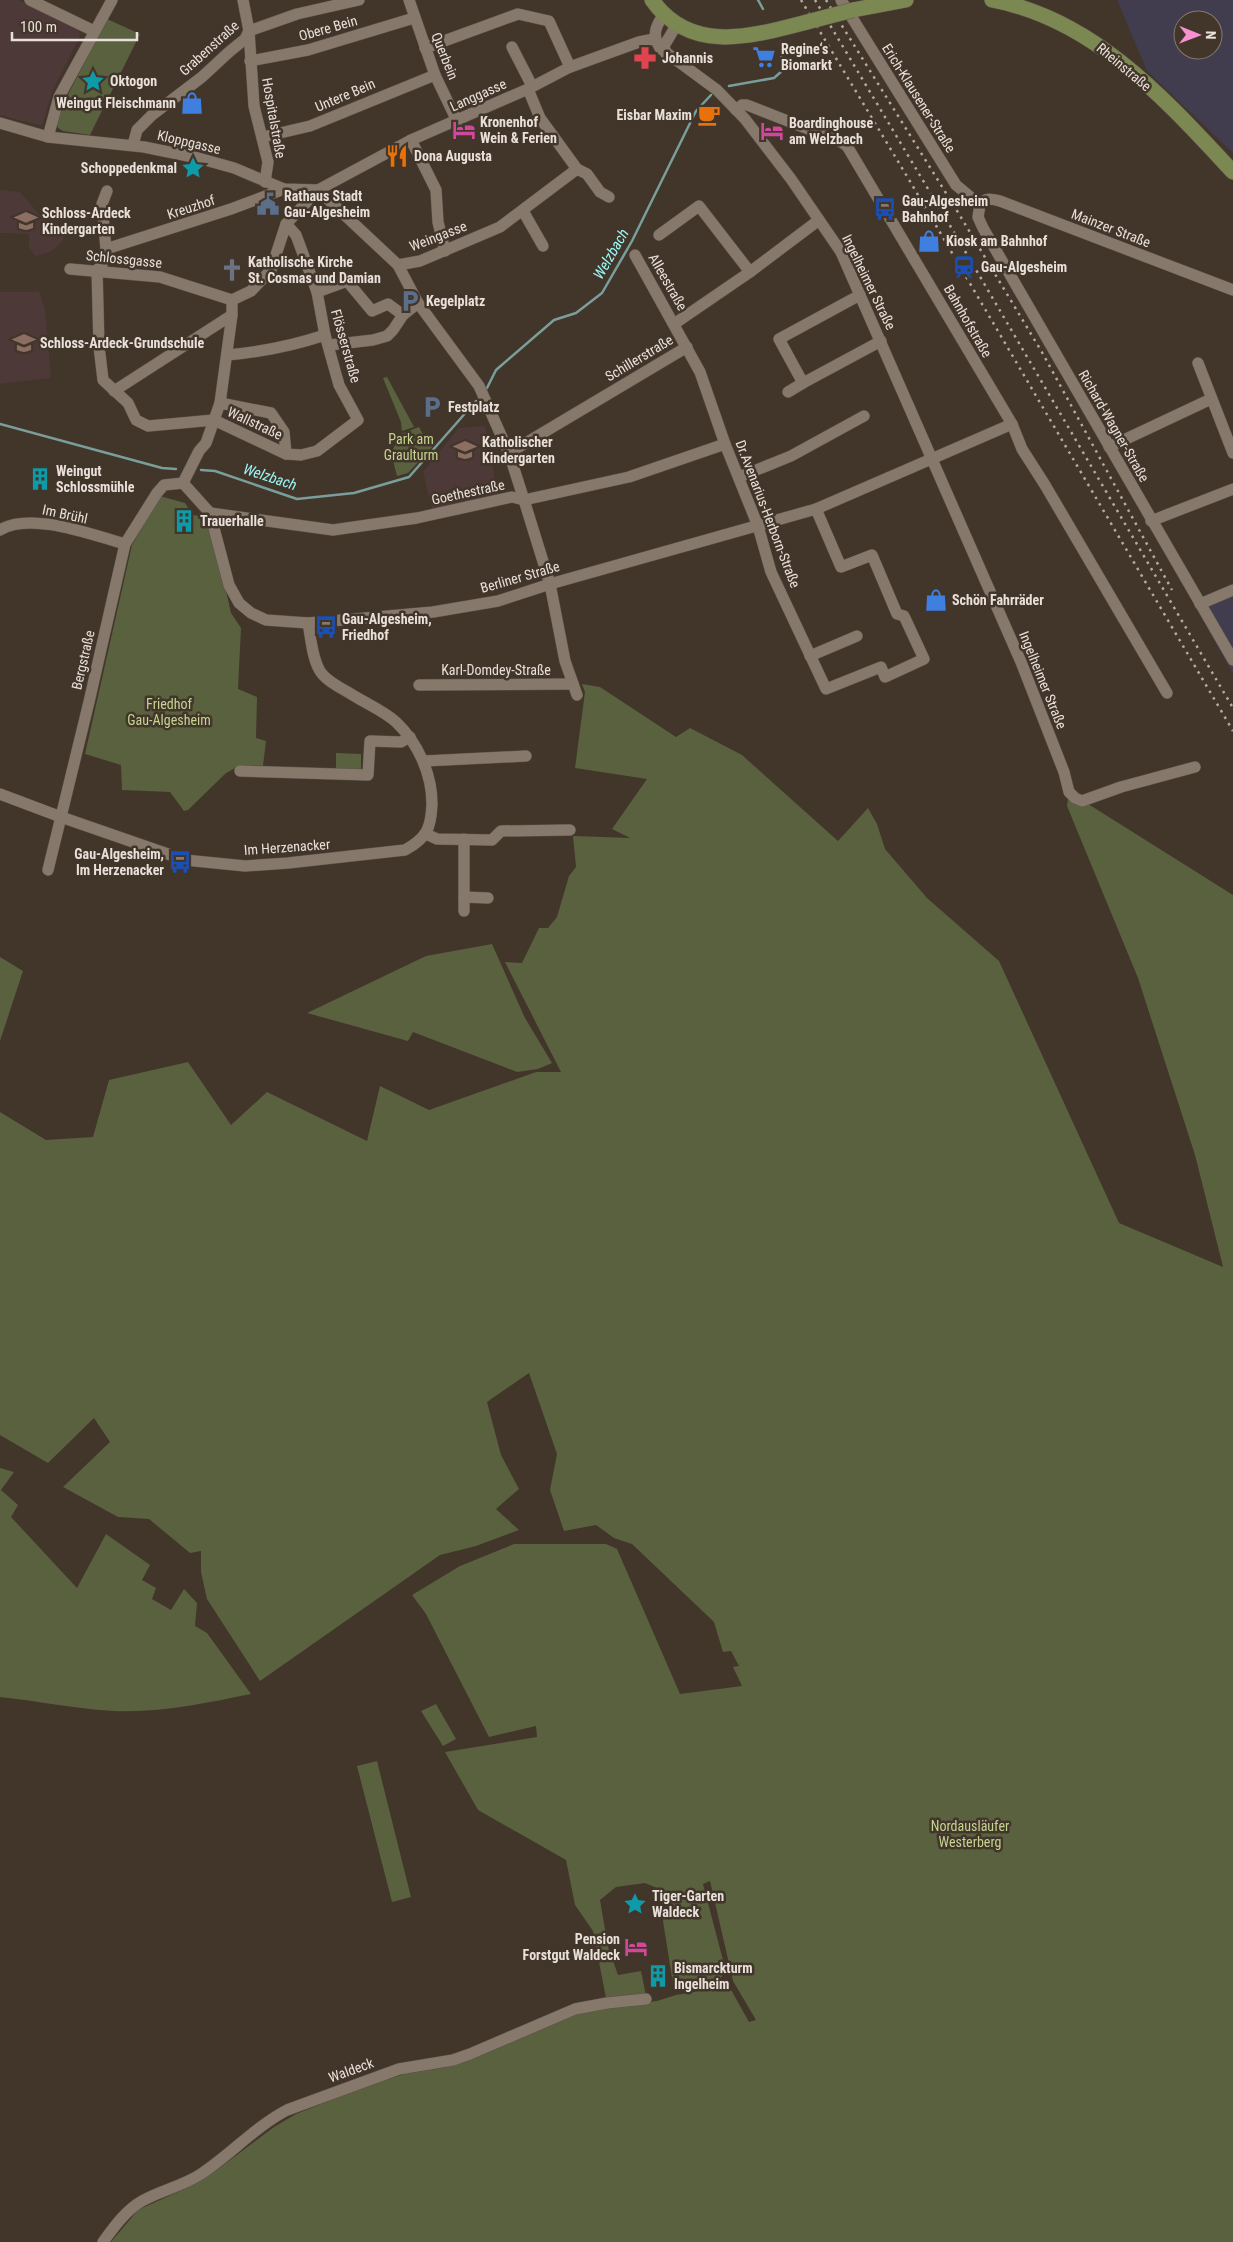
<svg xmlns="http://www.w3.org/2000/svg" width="1233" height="2242" font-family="'Roboto Condensed',sans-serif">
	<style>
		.commercial { fill: #413c4e; fill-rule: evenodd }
		.education { fill: #4e3939 }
		.green { fill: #59613f }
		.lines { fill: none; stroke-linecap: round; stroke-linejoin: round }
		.stream { stroke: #7a9e9c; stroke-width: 2.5 }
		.minor-casing { stroke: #5e534a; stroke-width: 12 }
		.major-casing { stroke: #5e534a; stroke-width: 16 }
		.minor { stroke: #87786c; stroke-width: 11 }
		.major { stroke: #7c8852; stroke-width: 15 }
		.rail { stroke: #b4aaa2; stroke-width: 2.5; stroke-dasharray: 2.5 5; stroke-linecap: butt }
		.major-bridge-casing { stroke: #5e534a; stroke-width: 16; stroke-linecap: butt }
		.major-bridge { stroke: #7c8852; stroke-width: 15 }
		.labels { text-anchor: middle; stroke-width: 5; stroke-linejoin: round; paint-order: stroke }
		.street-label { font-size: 14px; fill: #e9e0da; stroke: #42352a }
		.poi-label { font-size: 14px; font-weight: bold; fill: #e9e0da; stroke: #42352a; text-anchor: start }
		.park-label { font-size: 14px; fill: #c5d491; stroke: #42352a }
		.water-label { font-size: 15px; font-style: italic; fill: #99f7f6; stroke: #42352a }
	</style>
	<rect width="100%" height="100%" fill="#42352a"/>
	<g class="commercial">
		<path d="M1117,0H1233V153L1147,71ZM1183,20H1213V50H1183Z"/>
		<path d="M1233,592V674L1196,608Z"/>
	</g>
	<g class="education">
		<path d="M0,0H18L78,27L80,36L52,92L42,126L0,115Z"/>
		<path d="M0,190L20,192L39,214L66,228L62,242L50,252L35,256L29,247V234L0,233Z"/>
		<path d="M0,292H39L45,309L51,378L0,384Z"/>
		<path d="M485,426L498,495L432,509L423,472L459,428Z"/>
	</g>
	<g class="green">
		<path d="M107,19L140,34L90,135L63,131L58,128L56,120L59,112Z"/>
		<path d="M387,377L414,427L402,431L401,422L383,378Z"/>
		<path d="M419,427L428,444L433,446L408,473L397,476L391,453L401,434Z"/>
		<path d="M160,496L185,503L193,515L207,517L211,524L231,613L241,628L238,689L257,697L256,738L266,741L263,766L241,765L226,773L188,810L184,811L170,792L122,790L121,765L85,754L132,545Z"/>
		<path d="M582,684L600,687L676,737L690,728L742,755L838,841L868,808L877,824L885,849L927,898L999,961L1119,1223L1223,1267L1195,1155L1138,978L1067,806L1069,792L1233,895V2242H111L138,2210L182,2190L214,2172L274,2127L296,2114L361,2088L404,2074L446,2067L576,2012L657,2001L676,1995L722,1987L730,1988L749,2022L756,2020L733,1981L710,1881L703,1884L724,1964V1973L720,1979L673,1984L663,1921L673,1895L645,1883L616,1887L600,1900L608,1947L618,1975L641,1971L646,1996L606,1998L593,1931L575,1905L566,1860L478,1810L445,1752L537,1737L536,1726L489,1737L426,1614L412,1595L460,1566L514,1544H606L617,1549L680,1694L742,1686L733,1667L739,1666L731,1651L723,1652L714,1622L632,1544L614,1538L596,1525L564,1531L550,1490L557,1454L529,1373L487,1402L501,1455L519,1489L496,1509L519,1530L476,1546L440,1555L260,1681L207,1599L201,1572V1551L190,1553L149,1519L118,1517L63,1487L110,1442L94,1418L48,1463L0,1435V1112L46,1140L93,1137L109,1080L188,1062L231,1125L267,1092L367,1141L380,1086L429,1110L536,1072H561L505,962L522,963L539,928H548L557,917L569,876L576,867L573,836L630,838L612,829L647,779L575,768L585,692Z"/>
		<path d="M336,753L361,754V772H336Z"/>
		<path d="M492,944L525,1018L552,1063L538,1069L517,1072L413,1032L408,1041L307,1013L426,956Z"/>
		<path d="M0,957L23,971L0,1041Z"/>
		<path d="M0,1468L14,1472L1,1490L18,1505L11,1517L77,1588L106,1534L150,1565L142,1580L156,1588L152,1599L171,1610L184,1589L197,1603L195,1626L207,1633L251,1694C206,1703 161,1713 114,1711C76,1709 38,1701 0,1697Z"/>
		<path d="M436,1704L456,1739L443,1746L421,1711Z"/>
		<path d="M377,1761L411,1897L392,1902L357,1766Z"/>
	</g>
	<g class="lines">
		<g class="stream">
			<path d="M758,0L763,9"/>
			<path d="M729,86L774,78L782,71L781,42"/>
			<path d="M487,388L496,370L554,320L576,313L602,293L632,241L696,111L711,95"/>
			<path d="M0,424L162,468L176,469"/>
			<path d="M201,470L215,471L297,499L354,493L409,477L476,401"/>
		</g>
		<defs>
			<g id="minor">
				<path d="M30,0L94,31"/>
				<path d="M243,0L249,31L254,106L268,162L265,182"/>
				<path d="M409,0L435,75L457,121"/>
				<path d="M841,0L956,185L980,205"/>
				<path d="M664,14C655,27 652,35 660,48L717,90L745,119L791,179L841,252L1021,662L1064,772L1069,792L1075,798L1082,801L1121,787L1195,767"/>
				<path d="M512,47L532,86"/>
				<path d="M425,48L518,14L549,21L570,67"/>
				<path d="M666,54L664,46L677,24"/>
				<path d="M250,61L308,50L414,18"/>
				<path d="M528,89L540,118L577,169L587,174L600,192L609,197"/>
				<path d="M736,110L742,105H747L841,142L847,146L1012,424L1022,449L1045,485L1167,693"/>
				<path d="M0,123L48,137L144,147L198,158L234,168L284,189L318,190"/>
				<path d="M48,137L59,97L112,0"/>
				<path d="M263,137L310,126L435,75"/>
				<path d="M411,140L436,190L438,222L445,251"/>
				<path d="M133,145L137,130L152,115L202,77L229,52L245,39L249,31L297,14L359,0"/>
				<path d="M318,190L398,265L418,303L479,386L509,453L524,500L550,584L565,661L577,695"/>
				<path d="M980,205L978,217L983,228L1233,660"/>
				<path d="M980,205C985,197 992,199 1000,201L1233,290"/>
				<path d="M523,211L543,246"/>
				<path d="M659,235L699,206L750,272"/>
				<path d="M106,249L102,204L107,191"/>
				<path d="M635,255L700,372L725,444L758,526L771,572L826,689L881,667L885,677L924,659L904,616L897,614L872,555L841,567L816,509"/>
				<path d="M398,265L420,261L500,227L577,169"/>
				<path d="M70,269L160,277L232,300"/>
				<path d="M97,270L99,346L103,380L128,403L136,420L148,426L214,420L286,454L301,455L317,451L358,420L339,385L325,335L317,292L296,235L286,224"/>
				<path d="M97,270L102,265L106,249L231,209L284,189"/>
				<path d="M317,292L347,281L372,311L388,304L403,315"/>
				<path d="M232,300L251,291L271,270L286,224L318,190L411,140L528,89L570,67L639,42L654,39"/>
				<path d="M674,324L750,272L819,220"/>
				<path d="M330,345L373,340L387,336L393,330L403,315L418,303"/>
				<path d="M227,355C261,352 292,346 325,335"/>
				<path d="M1198,363L1233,453"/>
				<path d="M803,383L881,341"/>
				<path d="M114,391L232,315"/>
				<path d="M788,392L803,383L779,339L860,295"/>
				<path d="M220,403L271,413L284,432L286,454"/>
				<path d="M1109,447L1211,399"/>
				<path d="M509,453L687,347"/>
				<path d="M739,477L791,456L864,416"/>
				<path d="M183,483L210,513L229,585L239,603L251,613L266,620L308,623L433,612L498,601L550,584L816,509L1012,424"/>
				<path d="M183,483L199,451L206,443L220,403L232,315V300"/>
				<path d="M210,513L333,530L417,518L512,497L524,500L629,477L725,444"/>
				<path d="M1151,521L1233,489"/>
				<path d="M0,530C30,511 92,535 125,544"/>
				<path d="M1200,604L1233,590"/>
				<path d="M810,656L857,636"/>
				<path d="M419,685L573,684"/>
				<path d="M424,761L526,756"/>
				<path d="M240,771L368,775L370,741L401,742L410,737"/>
				<path d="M0,794L61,817L185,860L245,866L288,863L405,850C427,838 431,828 432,804C432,774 418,743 396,722C384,711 365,703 351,694C341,688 326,681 320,671C312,658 311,638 308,623"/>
				<path d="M426,834L437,839L492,840L501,831L570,830"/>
				<path d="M48,870L89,702L125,544L157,493L164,485L183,483"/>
				<path d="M464,897L488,898"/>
				<path d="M464,911V839"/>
				<path d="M103,2242C114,2227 126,2210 142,2201C161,2190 183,2186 201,2174C231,2154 255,2127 287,2110L399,2069L453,2060L470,2054L575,2009L607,2003L646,1999"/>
			</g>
			<g id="major">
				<path d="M652,0C691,55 753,36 807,22"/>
				<path d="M992,0C1094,19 1165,99 1233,172"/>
				<path d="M853,10L906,0"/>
			</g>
		</defs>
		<use href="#minor" class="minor-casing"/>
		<use href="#major" class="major-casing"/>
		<use href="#minor" class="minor"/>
		<use href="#major" class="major"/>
		<g class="rail">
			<path d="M801,0L908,178L1233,731"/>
			<path d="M815,0L955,234L1233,708"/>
			<path d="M826,0L959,214L1043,354L1172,590"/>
		</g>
		<defs>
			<path id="major-bridge" d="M807,22L853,10"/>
		</defs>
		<use href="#major-bridge" class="major-bridge-casing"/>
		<use href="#major-bridge" class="major-bridge"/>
	</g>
	<defs>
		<symbol id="supermarket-bare" viewBox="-9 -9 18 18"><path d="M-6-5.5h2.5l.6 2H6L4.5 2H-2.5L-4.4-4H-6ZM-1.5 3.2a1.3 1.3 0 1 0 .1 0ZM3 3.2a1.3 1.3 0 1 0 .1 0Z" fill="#3f7fe0" stroke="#42352a" stroke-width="2.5" paint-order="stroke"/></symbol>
		<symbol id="pharmacy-bare" viewBox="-9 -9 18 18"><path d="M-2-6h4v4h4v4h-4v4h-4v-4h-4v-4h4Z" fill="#e0444e" stroke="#42352a" stroke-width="2.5" paint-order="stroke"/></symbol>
		<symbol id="sight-bare" viewBox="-9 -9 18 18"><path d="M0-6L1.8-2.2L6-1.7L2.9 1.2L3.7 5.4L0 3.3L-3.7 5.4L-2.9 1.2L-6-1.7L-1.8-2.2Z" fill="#0f9aa8" stroke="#42352a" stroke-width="2.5" paint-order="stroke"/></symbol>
		<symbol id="shop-bare" viewBox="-9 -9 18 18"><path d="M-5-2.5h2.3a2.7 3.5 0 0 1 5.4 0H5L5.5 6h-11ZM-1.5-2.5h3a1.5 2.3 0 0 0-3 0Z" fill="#3f7fe0" stroke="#42352a" stroke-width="2.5" paint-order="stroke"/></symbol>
		<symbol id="cafe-bare" viewBox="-9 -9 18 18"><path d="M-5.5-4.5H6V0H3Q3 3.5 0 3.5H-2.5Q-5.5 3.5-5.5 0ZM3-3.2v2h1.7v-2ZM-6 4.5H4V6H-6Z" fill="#e8710a" stroke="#42352a" stroke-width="2.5" paint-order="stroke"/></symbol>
		<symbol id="hotel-bare" viewBox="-9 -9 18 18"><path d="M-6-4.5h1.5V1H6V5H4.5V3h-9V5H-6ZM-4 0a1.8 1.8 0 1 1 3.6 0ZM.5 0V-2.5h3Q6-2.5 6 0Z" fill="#d1479c" stroke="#42352a" stroke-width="2.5" paint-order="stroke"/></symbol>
		<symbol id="restaurant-bare" viewBox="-9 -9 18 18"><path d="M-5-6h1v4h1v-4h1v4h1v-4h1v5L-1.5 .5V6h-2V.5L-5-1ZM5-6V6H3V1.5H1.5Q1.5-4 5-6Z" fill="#e8710a" stroke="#42352a" stroke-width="2.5" paint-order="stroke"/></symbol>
		<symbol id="civic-bare" viewBox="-9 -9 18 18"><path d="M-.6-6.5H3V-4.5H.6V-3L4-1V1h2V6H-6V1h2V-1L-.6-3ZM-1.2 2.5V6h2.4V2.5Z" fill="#5c6f8a" stroke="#42352a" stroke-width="2.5" paint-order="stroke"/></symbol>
		<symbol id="bus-bare" viewBox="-9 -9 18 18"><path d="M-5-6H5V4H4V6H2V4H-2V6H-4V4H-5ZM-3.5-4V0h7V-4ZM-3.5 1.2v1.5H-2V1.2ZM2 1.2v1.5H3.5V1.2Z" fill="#1a4fb4" stroke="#42352a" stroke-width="2.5" paint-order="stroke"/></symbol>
		<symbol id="school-bare" viewBox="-9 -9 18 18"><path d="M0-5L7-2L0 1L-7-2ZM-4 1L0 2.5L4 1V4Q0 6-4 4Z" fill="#8d6e63" stroke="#42352a" stroke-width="2.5" paint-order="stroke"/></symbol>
		<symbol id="station-bare" viewBox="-9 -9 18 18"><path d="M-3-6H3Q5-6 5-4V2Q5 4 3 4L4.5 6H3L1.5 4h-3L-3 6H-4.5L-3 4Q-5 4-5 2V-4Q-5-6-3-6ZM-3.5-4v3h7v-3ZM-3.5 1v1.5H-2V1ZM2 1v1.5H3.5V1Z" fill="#1a4fb4" stroke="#42352a" stroke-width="2.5" paint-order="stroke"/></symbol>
		<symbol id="church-bare" viewBox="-9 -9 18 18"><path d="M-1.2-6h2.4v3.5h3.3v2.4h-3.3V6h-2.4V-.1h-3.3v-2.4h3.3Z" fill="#6b7280" stroke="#42352a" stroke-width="2.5" paint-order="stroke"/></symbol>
		<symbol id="parking-bare" viewBox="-9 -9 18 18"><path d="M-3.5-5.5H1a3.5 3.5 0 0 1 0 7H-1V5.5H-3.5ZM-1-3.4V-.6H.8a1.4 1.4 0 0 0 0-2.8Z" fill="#5c6f8a" stroke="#42352a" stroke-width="2.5" paint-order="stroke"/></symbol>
		<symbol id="building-bare" viewBox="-9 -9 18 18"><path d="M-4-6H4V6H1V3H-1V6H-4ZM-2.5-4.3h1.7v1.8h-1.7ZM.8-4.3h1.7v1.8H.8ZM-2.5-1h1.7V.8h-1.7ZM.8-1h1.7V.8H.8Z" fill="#0f9aa8" stroke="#42352a" stroke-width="2.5" paint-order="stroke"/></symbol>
	</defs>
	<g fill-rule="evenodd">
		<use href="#supermarket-bare" x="748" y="41" width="32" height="32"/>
		<use href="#pharmacy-bare" x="629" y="42" width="32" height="32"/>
		<use href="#sight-bare" x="77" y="65" width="32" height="32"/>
		<use href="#shop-bare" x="176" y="87" width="32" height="32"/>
		<use href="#cafe-bare" x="693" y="99" width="32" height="32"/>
		<use href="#hotel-bare" x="448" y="114" width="32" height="32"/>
		<use href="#hotel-bare" x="756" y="115" width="32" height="32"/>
		<use href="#restaurant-bare" x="381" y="140" width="32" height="32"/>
		<use href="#sight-bare" x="177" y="152" width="32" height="32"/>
		<use href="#civic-bare" x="252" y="188" width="32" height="32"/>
		<use href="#bus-bare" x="869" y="193" width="32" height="32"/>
		<use href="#school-bare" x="10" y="205" width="32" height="32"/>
		<use href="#shop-bare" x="913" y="225" width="32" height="32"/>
		<use href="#station-bare" x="948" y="251" width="32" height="32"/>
		<use href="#church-bare" x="216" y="254" width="32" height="32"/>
		<use href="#parking-bare" x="394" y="285" width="32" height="32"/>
		<use href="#school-bare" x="8" y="327" width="32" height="32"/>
		<use href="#parking-bare" x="416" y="391" width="32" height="32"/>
		<use href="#school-bare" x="449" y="434" width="32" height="32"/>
		<use href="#building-bare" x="24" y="463" width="32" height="32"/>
		<use href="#building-bare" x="168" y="505" width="32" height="32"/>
		<use href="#shop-bare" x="920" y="584" width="32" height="32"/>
		<use href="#bus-bare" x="310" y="611" width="32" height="32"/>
		<use href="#bus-bare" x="164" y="846" width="32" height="32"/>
		<use href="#sight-bare" x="619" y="1888" width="32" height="32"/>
		<use href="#hotel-bare" x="620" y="1931" width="32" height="32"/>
		<use href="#building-bare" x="642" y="1960" width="32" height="32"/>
	</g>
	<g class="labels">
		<g class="street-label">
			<text transform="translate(328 28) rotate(-16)" y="5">Obere Bein</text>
			<text transform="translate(209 48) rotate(-42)" y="5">Grabenstraße</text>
			<text transform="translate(445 56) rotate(68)" y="5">Querbein</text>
			<text transform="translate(1124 67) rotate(40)" y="5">Rheinstraße</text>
			<text transform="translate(345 95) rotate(-23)" y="5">Untere Bein</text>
			<text transform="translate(478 95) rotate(-24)" y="5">Langgasse</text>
			<text transform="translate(919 98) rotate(58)" y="5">Erich-Klausener-Straße</text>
			<text transform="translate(274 118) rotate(80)" y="5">Hospitalstraße</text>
			<text transform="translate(189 142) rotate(13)" y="5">Kloppgasse</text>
			<text transform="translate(191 207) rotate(-18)" y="5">Kreuzhof</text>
			<text transform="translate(1111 228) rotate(21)" y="5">Mainzer Straße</text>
			<text transform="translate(438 236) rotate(-21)" y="5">Weingasse</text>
			<text transform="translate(124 259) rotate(6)" y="5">Schlossgasse</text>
			<text transform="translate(668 282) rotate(60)" y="5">Alleestraße</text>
			<text transform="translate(869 282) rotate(64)" y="5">Ingelheimer Straße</text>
			<text transform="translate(968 321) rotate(60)" y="5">Bahnhofstraße</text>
			<text transform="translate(346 346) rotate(74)" y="5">Flösserstraße</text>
			<text transform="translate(639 358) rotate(-31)" y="5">Schillerstraße</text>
			<text transform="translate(255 423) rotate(25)" y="5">Wallstraße</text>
			<text transform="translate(1114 426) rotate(60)" y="5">Richard-Wagner-Straße</text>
			<text transform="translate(468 492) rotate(-12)" y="5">Goethestraße</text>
			<text transform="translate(65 514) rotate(12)" y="5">Im Brühl</text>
			<text transform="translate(768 514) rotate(69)" y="5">Dr.Avenarius-Herborn-Straße</text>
			<text transform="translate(520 577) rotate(-16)" y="5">Berliner Straße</text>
			<text transform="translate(83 660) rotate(-77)" y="5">Bergstraße</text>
			<text x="496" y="675">Karl-Domdey-Straße</text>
			<text transform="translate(1043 680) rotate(68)" y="5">Ingelheimer Straße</text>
			<text transform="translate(287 847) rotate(-4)" y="5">Im Herzenacker</text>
			<text transform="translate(351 2070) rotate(-20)" y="5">Waldeck</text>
		</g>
		<g class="poi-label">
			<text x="781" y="54">Regine‘s<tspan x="781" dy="16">Biomarkt</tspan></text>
			<text x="662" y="63">Johannis</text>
			<text x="110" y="86">Oktogon</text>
			<text x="176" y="108" text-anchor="end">Weingut Fleischmann</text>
			<text x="692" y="120" text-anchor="end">Eisbar Maxim</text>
			<text x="480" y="127">Kronenhof<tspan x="480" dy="16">Wein &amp; Ferien</tspan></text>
			<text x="789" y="128">Boardinghouse<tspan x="789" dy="16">am Welzbach</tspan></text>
			<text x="414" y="161">Dona Augusta</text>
			<text x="177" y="173" text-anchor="end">Schoppedenkmal</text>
			<text x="284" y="201">Rathaus Stadt<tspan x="284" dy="16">Gau-Algesheim</tspan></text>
			<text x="902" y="206">Gau-Algesheim<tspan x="902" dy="16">Bahnhof</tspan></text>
			<text x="42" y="218">Schloss-Ardeck<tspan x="42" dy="16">Kindergarten</tspan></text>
			<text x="946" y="246">Kiosk am Bahnhof</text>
			<text x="248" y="267">Katholische Kirche<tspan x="248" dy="16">St. Cosmas und Damian</tspan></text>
			<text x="981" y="272">Gau-Algesheim</text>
			<text x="426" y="306">Kegelplatz</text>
			<text x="40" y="348">Schloss-Ardeck-Grundschule</text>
			<text x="448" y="412">Festplatz</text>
			<text x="482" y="447">Katholischer<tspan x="482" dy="16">Kindergarten</tspan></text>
			<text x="56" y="476">Weingut<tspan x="56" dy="16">Schlossmühle</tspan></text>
			<text x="200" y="526">Trauerhalle</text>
			<text x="952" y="605">Schön Fahrräder</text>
			<text x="342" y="624">Gau-Algesheim,<tspan x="342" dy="16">Friedhof</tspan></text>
			<text x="164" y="859" text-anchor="end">Gau-Algesheim,<tspan x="164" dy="16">Im Herzenacker</tspan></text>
			<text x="652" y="1901">Tiger-Garten<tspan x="652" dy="16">Waldeck</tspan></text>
			<text x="620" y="1944" text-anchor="end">Pension<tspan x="620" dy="16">Forstgut Waldeck</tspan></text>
			<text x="674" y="1973">Bismarckturm<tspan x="674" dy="16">Ingelheim</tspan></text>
		</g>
		<g class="park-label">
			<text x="411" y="444">Park am<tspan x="411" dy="16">Graulturm</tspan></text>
			<text x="169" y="709">Friedhof<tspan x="169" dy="16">Gau-Algesheim</tspan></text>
			<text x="970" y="1831">Nordausläufer<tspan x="970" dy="16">Westerberg</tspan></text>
		</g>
		<g class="water-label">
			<text transform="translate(611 254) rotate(-60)" y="5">Welzbach</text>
			<text transform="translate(270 477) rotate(18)" y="5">Welzbach</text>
		</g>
	</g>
	<g transform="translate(1198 35) rotate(91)"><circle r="24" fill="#42352a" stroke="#857970"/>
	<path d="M0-4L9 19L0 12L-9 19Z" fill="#f690cf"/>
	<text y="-8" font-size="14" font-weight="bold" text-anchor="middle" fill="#e9e0da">N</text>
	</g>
	<path d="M12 32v8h125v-8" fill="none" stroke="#e9e0da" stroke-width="2.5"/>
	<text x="20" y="32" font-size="15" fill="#e9e0da" stroke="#42352a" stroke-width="4" paint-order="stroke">100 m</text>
</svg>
